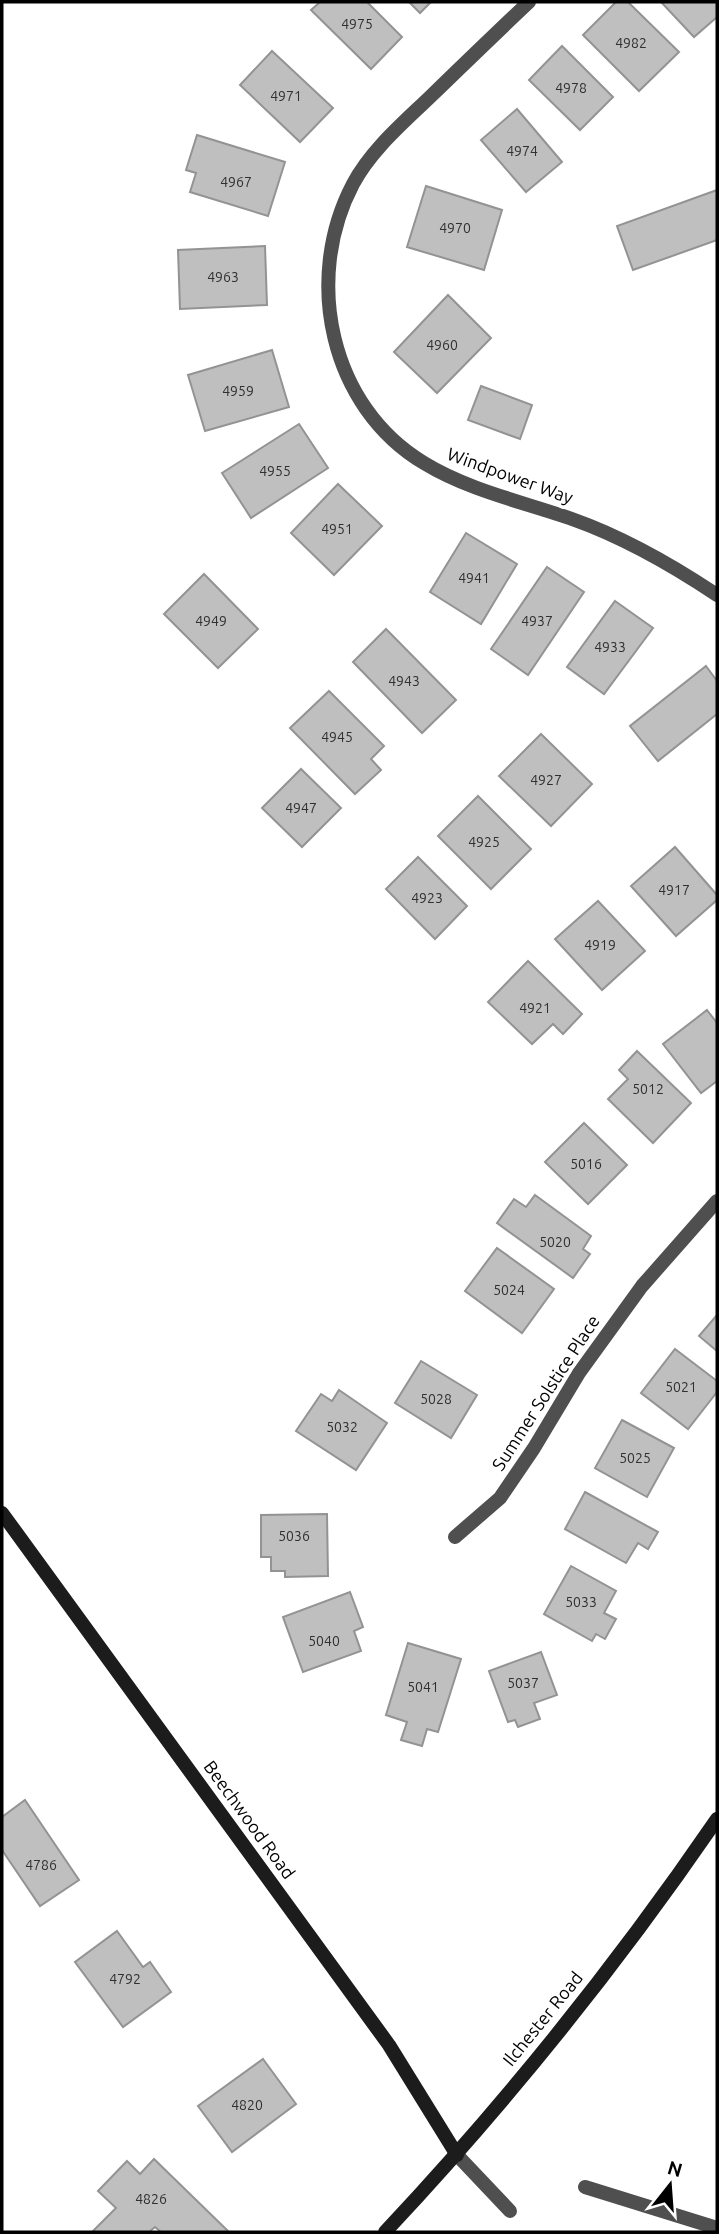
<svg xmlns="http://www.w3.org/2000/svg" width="719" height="2234" font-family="Ubuntu,sans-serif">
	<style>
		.building { fill: #bfbfbf; stroke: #939393; stroke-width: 2 }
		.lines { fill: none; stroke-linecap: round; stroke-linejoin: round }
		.lane { stroke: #4f4f4f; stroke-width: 14 }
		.street { stroke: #4f4f4f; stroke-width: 14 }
		.secondary { stroke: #1c1c1c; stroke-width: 14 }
		.labels { text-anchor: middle; stroke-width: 7; stroke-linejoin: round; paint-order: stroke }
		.number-label { font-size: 14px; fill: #303030 }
		.street-label { font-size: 18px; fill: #000; stroke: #fff }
	</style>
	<rect width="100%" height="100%" fill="#fff"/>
	<g class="building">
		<path d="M320,2H367L402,37L371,69L311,10Z"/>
		<path d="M409,2H431L420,13Z"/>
		<path d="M616,2H628L679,52L639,91L583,35Z"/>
		<path d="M661,2H717V17L694,37Z"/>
		<path d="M562,46L613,97L580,130L529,80Z"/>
		<path d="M272,51L333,108L300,142L240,85Z"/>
		<path d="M517,109L562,162L526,192L481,140Z"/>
		<path d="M197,135L285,162L268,216L190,192L196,173L186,170Z"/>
		<path d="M426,186L502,210L484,270L407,247Z"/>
		<path d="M717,190V240L633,270L617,226Z"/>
		<path d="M265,246L267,305L180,309L178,250Z"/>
		<path d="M448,295L491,338L437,393L394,352Z"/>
		<path d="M272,350L289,407L205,431L188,375Z"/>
		<path d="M481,386L532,405L520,439L468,420Z"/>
		<path d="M299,424L328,468L251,518L222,473Z"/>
		<path d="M338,484L382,526L334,575L291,533Z"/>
		<path d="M466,533L517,564L481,624L430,592Z"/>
		<path d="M547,567L584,592L528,675L491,649Z"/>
		<path d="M204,574L258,629L218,668L164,614Z"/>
		<path d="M615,601L653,628L604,694L567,667Z"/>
		<path d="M386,629L456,700L422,733L353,662Z"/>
		<path d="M706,666L717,681V714L658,761L630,726Z"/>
		<path d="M329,691L384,746L371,759L381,770L355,794L290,728Z"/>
		<path d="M541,734L592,784L551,826L499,776Z"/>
		<path d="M301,769L341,808L302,847L262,808Z"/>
		<path d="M478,796L531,849L491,889L438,836Z"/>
		<path d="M675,847L717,895V900L676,936L631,886Z"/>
		<path d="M418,857L467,906L435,939L386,889Z"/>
		<path d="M598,901L645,951L602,990L555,939Z"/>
		<path d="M528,961L582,1014L563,1034L553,1024L532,1044L488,1002Z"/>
		<path d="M707,1010L717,1023V1081L701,1093L663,1044Z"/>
		<path d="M637,1051L691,1103L653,1143L608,1099L628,1079L619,1070Z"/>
		<path d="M584,1123L627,1165L588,1204L545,1162Z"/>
		<path d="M535,1195L591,1236L583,1249L590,1254L573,1278L497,1223L514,1199L526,1207Z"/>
		<path d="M497,1248L554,1289L522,1333L465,1291Z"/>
		<path d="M717,1315V1351L699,1336Z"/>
		<path d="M675,1349L717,1381V1392L688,1429L641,1393Z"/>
		<path d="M421,1361L477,1395L451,1438L395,1403Z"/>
		<path d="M339,1390L387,1423L356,1470L296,1431L321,1394L332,1401Z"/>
		<path d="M622,1420L674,1448L647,1497L595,1468Z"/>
		<path d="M585,1492L658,1532L648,1549L638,1543L626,1563L565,1529Z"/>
		<path d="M327,1514L328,1576L285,1577V1571H271V1557H261V1515Z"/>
		<path d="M571,1566L616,1591L604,1613L616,1619L605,1639L596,1634L592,1641L544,1614Z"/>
		<path d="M350,1592L363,1627L354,1631L361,1651L303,1672L283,1617Z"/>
		<path d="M408,1643L461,1659L438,1732L427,1729L422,1746L401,1740L407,1722L386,1715Z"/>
		<path d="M541,1652L557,1695L534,1703L540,1719L518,1727L515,1720L508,1722L489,1671Z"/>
		<path d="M25,1800L79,1880L40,1906L2,1850V1817Z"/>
		<path d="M117,1931L143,1967L150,1962L171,1992L123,2027L75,1962Z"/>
		<path d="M263,2059L296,2104L232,2152L198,2106Z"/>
		<path d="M154,2159L229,2232H161L155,2227L149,2232H92L116,2208L98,2191L127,2161L140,2174Z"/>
	</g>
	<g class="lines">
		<g class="lane">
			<path d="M457,2155L510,2211"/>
			<path d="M585,2187L717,2228"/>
		</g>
		<g class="street">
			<path d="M529,2C496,33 463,65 430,97C403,123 371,150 353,184C303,279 330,407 424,463C468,490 523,502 572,519C623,537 672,565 717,595"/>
			<path d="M455,1537L500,1498L534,1448L579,1373L642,1286L717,1201"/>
		</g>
		<g class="secondary">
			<path d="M2,1513L389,2045L457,2155"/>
			<path d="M385,2232C506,2103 617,1965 717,1819"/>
		</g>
	</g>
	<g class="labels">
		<g class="number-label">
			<text x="357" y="29">4975</text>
			<text x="631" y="48">4982</text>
			<text x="571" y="93">4978</text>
			<text x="286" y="101">4971</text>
			<text x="522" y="156">4974</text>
			<text x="236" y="187">4967</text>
			<text x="455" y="233">4970</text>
			<text x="223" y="282">4963</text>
			<text x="442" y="350">4960</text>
			<text x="238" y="396">4959</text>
			<text x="275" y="476">4955</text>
			<text x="337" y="534">4951</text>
			<text x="474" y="583">4941</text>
			<text x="211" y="626">4949</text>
			<text x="537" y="626">4937</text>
			<text x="610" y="652">4933</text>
			<text x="404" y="686">4943</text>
			<text x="337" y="742">4945</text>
			<text x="546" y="785">4927</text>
			<text x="301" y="813">4947</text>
			<text x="484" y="847">4925</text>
			<text x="674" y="895">4917</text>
			<text x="427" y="903">4923</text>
			<text x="600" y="950">4919</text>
			<text x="535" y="1013">4921</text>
			<text x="648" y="1094">5012</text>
			<text x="586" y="1169">5016</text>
			<text x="555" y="1247">5020</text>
			<text x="509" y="1295">5024</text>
			<text x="681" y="1392">5021</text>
			<text x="436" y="1404">5028</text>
			<text x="342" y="1432">5032</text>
			<text x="635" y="1463">5025</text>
			<text x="294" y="1541">5036</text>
			<text x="581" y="1607">5033</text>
			<text x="324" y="1646">5040</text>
			<text x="523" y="1688">5037</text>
			<text x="423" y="1692">5041</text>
			<text x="41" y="1870">4786</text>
			<text x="125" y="1984">4792</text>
			<text x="247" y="2110">4820</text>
			<text x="151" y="2204">4826</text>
		</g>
		<g class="street-label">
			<text transform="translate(510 476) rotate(20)" y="6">Windpower Way</text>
			<text transform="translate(546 1393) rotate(-57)" y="6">Summer Solstice Place</text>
			<text transform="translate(249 1820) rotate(54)" y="6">Beechwood Road</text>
			<text transform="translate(543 2019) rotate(-51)" y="6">Ilchester Road</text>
		</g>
	</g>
	<rect width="719" height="2234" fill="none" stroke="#000000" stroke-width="7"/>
	<g transform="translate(670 2185) rotate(17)" stroke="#ffffff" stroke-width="5" paint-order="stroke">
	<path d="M0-5L12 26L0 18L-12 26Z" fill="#000000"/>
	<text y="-10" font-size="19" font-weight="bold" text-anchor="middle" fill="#000000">N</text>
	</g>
</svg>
